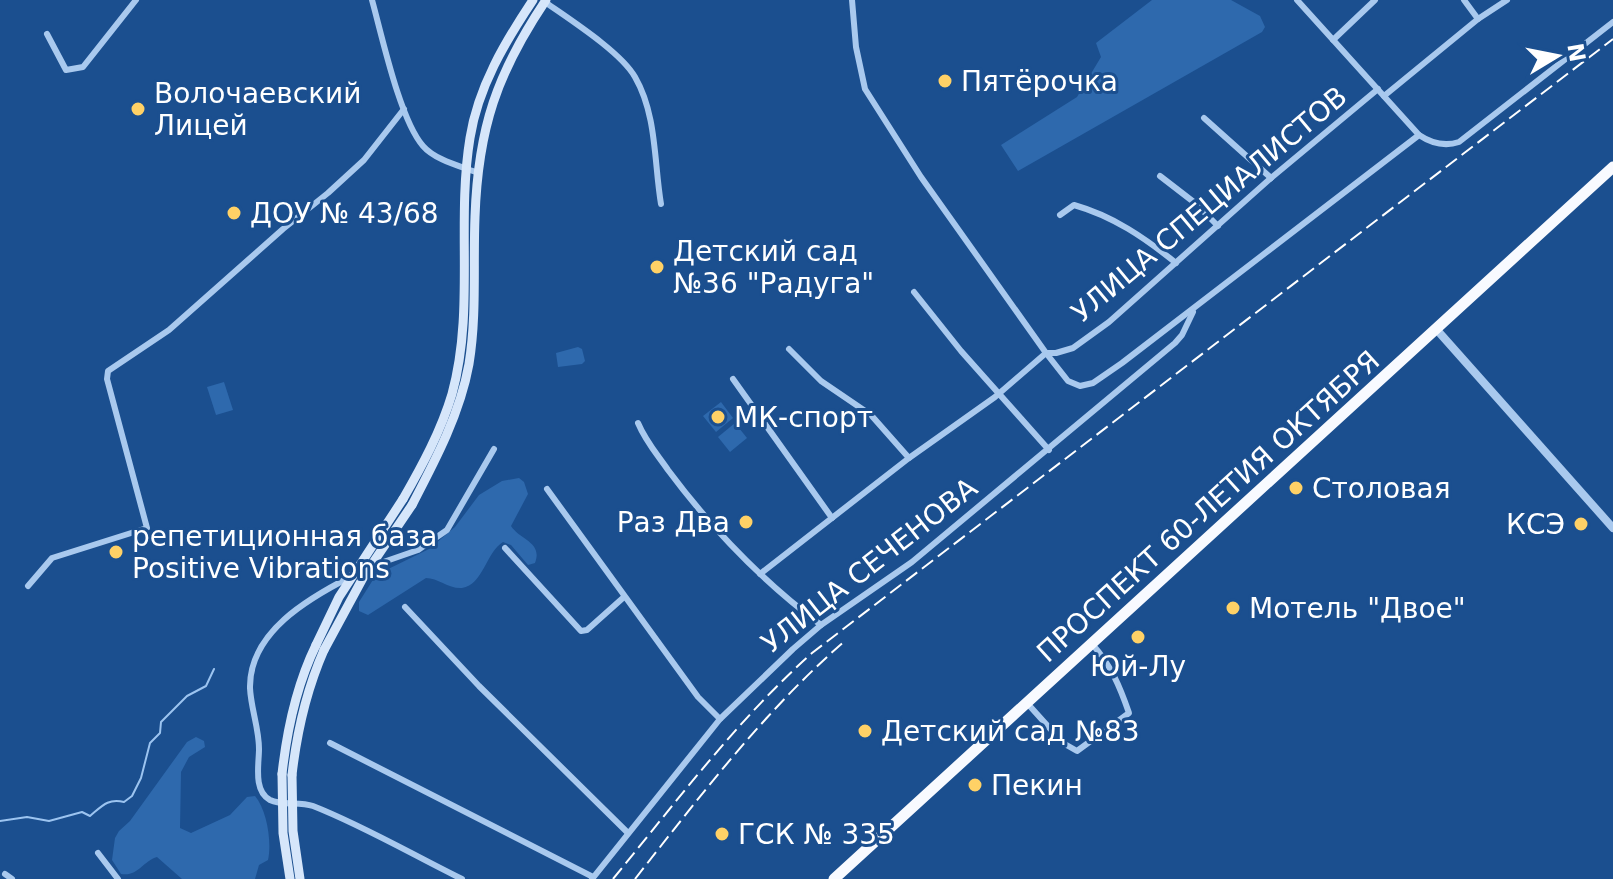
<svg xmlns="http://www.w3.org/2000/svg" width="1613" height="879" font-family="'DejaVu Sans',sans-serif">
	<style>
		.green { fill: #2e69ad }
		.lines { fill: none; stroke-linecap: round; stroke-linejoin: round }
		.stream { stroke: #9cc4f0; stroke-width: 2 }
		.minor { stroke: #a9c9ee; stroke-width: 6 }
		.tertiary { stroke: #a9c9ee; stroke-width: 8 }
		.secondary { stroke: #d6e6fa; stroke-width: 9 }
		.trunk { stroke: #f8faff; stroke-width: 11 }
		.rail { stroke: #fff; stroke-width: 2; stroke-dasharray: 14 6; stroke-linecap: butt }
		.secondary-bridge { stroke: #d6e6fa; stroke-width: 9 }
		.poi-dot { fill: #ffd166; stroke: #1b4f8f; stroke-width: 3 }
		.labels { text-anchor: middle; stroke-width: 6; stroke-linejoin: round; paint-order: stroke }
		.poi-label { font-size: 28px; fill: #fff; stroke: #1b4f8f; text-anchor: start }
		.street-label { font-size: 28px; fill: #fff; stroke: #1b4f8f }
	</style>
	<rect width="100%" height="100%" fill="#1b4f8f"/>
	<g class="green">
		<path d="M1152,0H1231L1260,16L1265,27L1262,32L1018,171L1001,145L1077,97L1101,57L1096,43Z"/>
		<path d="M578,347L582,349L585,361L582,364L558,367L556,353Z"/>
		<path d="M224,382L233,410L216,415L207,387Z"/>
		<path d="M721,402L733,418L716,432L703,416Z"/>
		<path d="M735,423L747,438L730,452L718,437Z"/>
		<path d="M519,478L524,482L528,494L511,526C520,540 543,542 535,563L528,565L511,545L503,542C486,552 483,585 462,588C449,589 438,578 426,578L368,615L359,611V602L376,575L429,549L455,527L479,495L502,481Z"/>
		<path d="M196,737L204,741L205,747L189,757L181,772L180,828L191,833L230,815L247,797L255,796C267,810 272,842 268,860L259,865L255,879H182L157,857C143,861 138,877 121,874L112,860L115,838L119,831L130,821L187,742Z"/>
	</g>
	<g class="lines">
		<path class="stream" d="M0,821L27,817L49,821L82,812L90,816C102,806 108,798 124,802L132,796L141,778L150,743L160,733L161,722L187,696L206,686L214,669"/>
		<g class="minor">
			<path d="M372,0C382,36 400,120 423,146C435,160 460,166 478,173"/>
			<path d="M852,0L856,47L865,89L921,177L1046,353L1068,381L1080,386L1093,383L1122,363L1419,135C1431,143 1444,147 1459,142L1613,22"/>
			<path d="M1297,0L1419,135"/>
			<path d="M1464,0L1478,19"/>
			<path d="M545,2C569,19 621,52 635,77C657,115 654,163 661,204"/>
			<path d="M47,34L66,70L83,67L136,0"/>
			<path d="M1333,40L1375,0"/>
			<path d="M1384,96L1478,19L1507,0"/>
			<path d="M1204,118L1271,178"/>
			<path d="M1160,176L1195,203L1218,226"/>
			<path d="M1060,215L1074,205C1113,216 1145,238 1176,263"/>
			<path d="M914,292L961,351L1049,450"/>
			<path d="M789,349L821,381L871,415L909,458"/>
			<path d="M733,379L832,518"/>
			<path d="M638,423C646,442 657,454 668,470C712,529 762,581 821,625"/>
			<path d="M547,489L698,697L720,719"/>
			<path d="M505,548L581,631L587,630L624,597"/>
			<path d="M369,567L418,550L447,530L494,449"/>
			<path d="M760,574L909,458L995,397L1046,353H1056L1073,348L1109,322L1271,178L1378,89"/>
			<path d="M352,576C309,598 249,632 250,688C251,709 259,728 259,749C259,764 253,791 270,800C282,806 300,801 313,806C364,826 413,855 462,879"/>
			<path d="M28,586L52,558L147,528L107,379L108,371L169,330L283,229L328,193L364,160L404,109"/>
			<path d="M405,607L479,686L628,833"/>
			<path d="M1027,703L1063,743L1077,751L1129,713C1120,687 1111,665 1092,644"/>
			<path d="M330,743L593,877"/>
			<path d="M98,853L118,879"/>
			<path d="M5,874L12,879"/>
			<path d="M592,879L720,719L793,649L821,625L912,562L1175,343L1182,335L1193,312"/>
		</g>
		<path class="tertiary" d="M1437,330L1613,528"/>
		<g class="secondary">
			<path d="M403,499C422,466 441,431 452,394C475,310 456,223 470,138C478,87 505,42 533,0"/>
			<path d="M412,505C435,461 460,414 469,364C477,315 473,266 475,217C478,128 497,73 546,0"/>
			<path d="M282,774C287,729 296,686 316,645"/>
			<path d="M292,775C297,731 306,691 324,650"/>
		</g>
		<path class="trunk" d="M834,879L1613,167"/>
		<g class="rail">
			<path d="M613,879C677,801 737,720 812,653L1613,39"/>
			<path d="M635,879C701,795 765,710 846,640"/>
		</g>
		<g class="secondary-bridge">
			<path d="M316,645L339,597L403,499"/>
			<path d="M324,650L364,576L412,505"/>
			<path d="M282,774L283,833L290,879"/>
			<path d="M292,775L293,831L300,879"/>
		</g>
	</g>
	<g class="poi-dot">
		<circle cx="945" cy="81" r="8"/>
		<circle cx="138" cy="109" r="8"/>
		<circle cx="234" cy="213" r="8"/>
		<circle cx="657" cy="267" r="8"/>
		<circle cx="718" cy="417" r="8"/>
		<circle cx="1296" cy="488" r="8"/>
		<circle cx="746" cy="522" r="8"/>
		<circle cx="1581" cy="524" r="8"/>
		<circle cx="116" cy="552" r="8"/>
		<circle cx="1233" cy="608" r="8"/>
		<circle cx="1138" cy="637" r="8"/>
		<circle cx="865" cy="731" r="8"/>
		<circle cx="975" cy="785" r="8"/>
		<circle cx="722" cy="834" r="8"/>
	</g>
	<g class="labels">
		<g class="poi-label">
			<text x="961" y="91">Пятёрочка</text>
			<text x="154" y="103">Волочаевский<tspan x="154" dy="32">Лицей</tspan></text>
			<text x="250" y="223">ДОУ № 43/68</text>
			<text x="673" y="261">Детский сад<tspan x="673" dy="32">№36 "Радуга"</tspan></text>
			<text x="734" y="427">МК-спорт</text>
			<text x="1312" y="498">Столовая</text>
			<text x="730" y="532" text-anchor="end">Раз Два</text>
			<text x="1565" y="534" text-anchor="end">КСЭ</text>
			<text x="132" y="546">репетиционная база<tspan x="132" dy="32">Positive Vibrations</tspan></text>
			<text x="1249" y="618">Мотель "Двое"</text>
			<text x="1138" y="676" text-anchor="middle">Юй-Лу</text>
			<text x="881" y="741">Детский сад №83</text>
			<text x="991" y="795">Пекин</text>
			<text x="738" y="844">ГСК № 335</text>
		</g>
		<g class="street-label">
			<text transform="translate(1209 204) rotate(-40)" y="10">УЛИЦА СПЕЦИАЛИСТОВ</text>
			<text transform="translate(1208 506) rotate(-42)" y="10">ПРОСПЕКТ 60-ЛЕТИЯ ОКТЯБРЯ</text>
			<text transform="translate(869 565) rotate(-38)" y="10">УЛИЦА СЕЧЕНОВА</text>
		</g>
	</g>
	<g transform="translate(1557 56) rotate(80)" stroke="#1b4f8f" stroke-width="6" paint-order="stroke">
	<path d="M0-6L14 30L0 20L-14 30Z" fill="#ffffff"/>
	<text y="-12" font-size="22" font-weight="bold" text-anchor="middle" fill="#ffffff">N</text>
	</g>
</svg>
